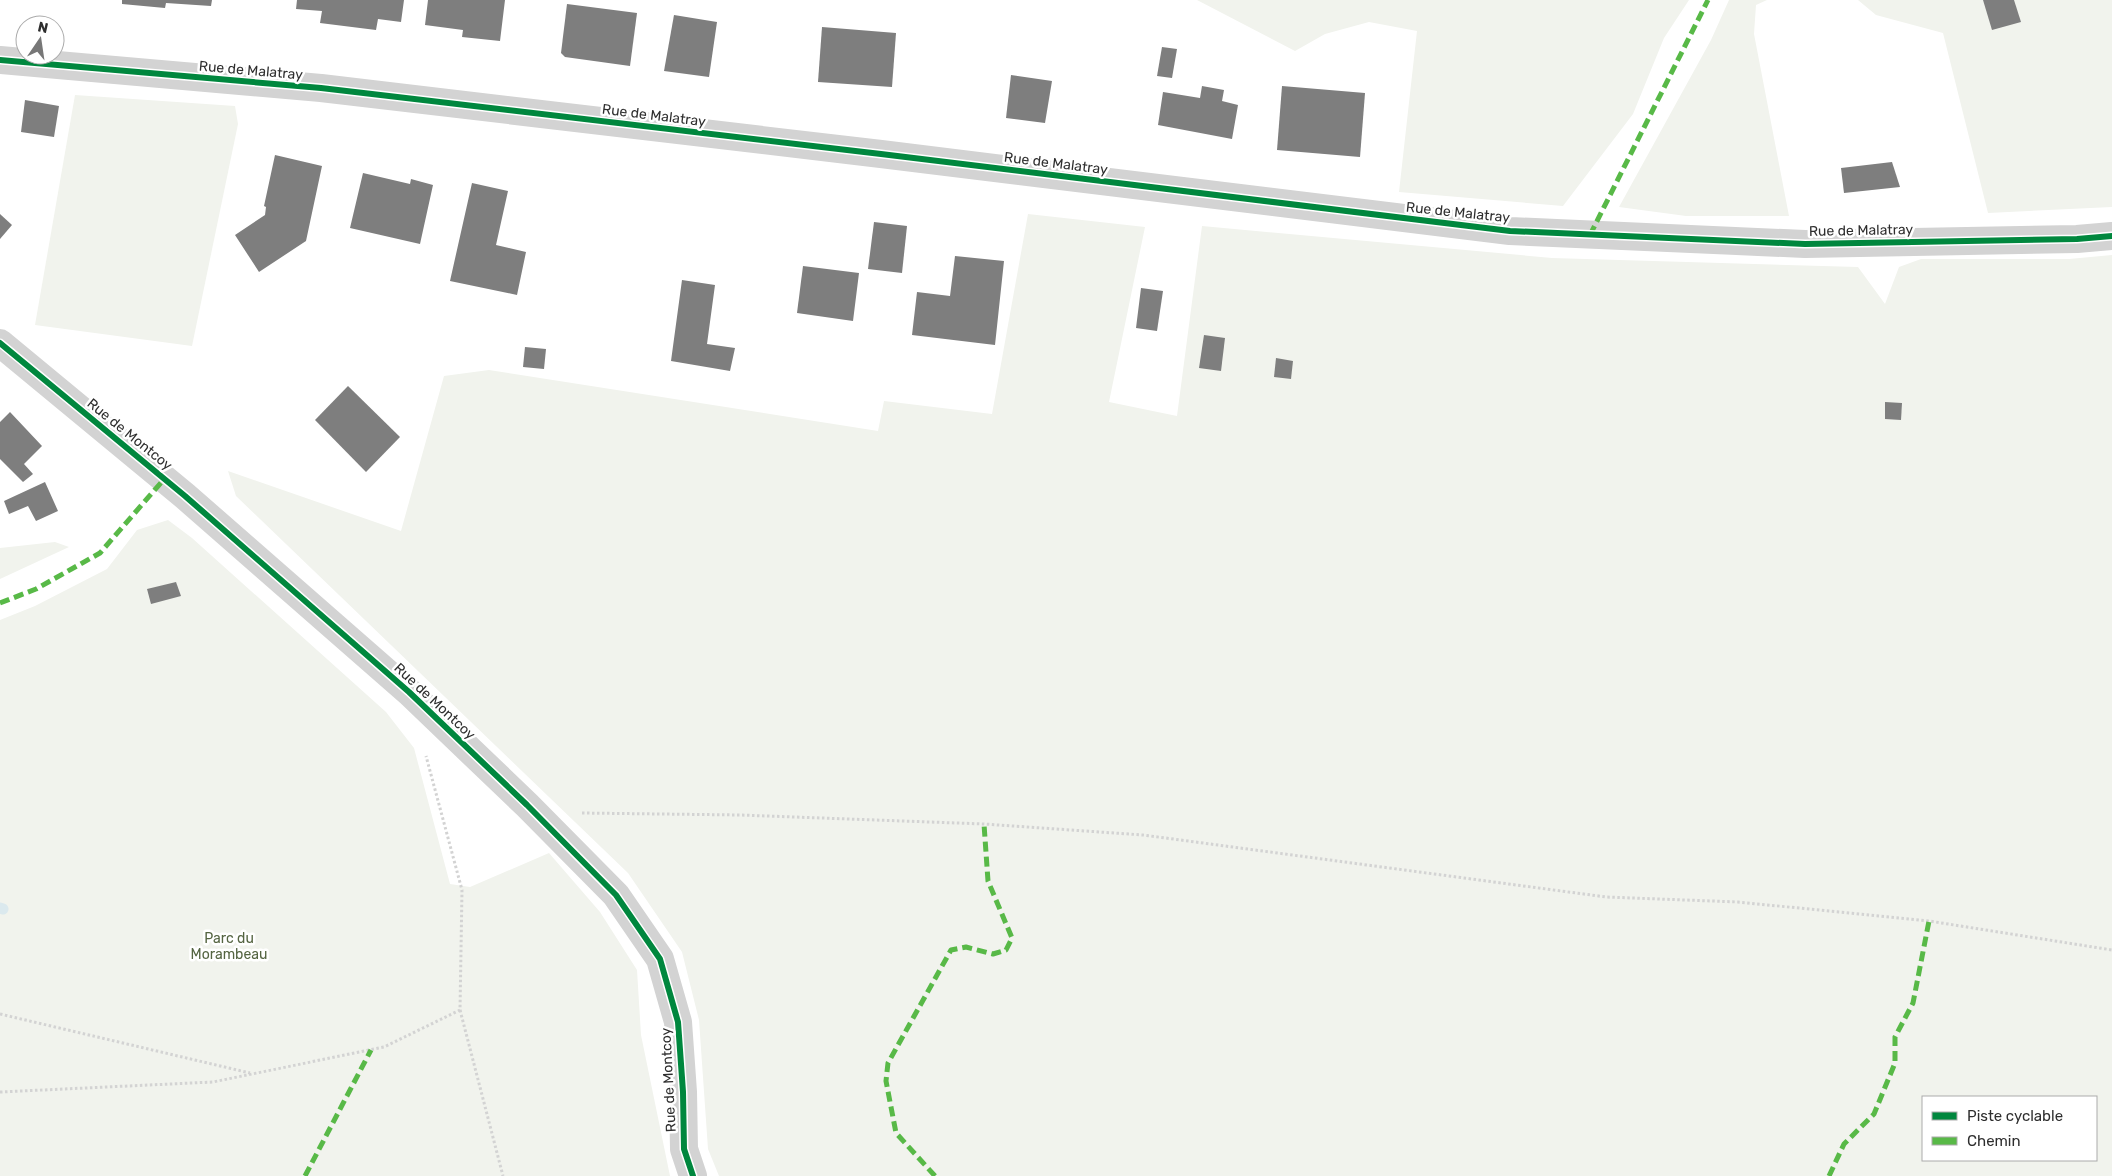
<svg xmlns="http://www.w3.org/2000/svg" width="2112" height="1176" font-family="Rubik,sans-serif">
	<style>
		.green { fill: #f1f3ed; fill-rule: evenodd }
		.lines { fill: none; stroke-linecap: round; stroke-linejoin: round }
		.stream { stroke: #dbe9ee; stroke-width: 11 }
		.building { fill: #7e7e7e }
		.path { stroke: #d3d3d3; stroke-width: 3; stroke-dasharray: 2.5 2.5; stroke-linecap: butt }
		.minor { stroke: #d3d3d3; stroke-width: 28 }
		.quiet { stroke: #58b947; stroke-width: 5; stroke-dasharray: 10 5; stroke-linecap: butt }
		.cycleway-casing { stroke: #fff; stroke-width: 9 }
		.cycleway { stroke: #00873e; stroke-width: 6 }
		.labels { text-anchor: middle; stroke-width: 5; stroke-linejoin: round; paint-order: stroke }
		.street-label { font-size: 14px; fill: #2e2e2e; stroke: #fff }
		.park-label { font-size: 14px; fill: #546441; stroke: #fff }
	</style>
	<rect width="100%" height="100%" fill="#fff"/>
	<g class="green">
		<path d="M1197,0H1689L1664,38L1633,114L1563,206L1399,192L1417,31L1369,22L1325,34L1295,51Z"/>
		<path d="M1729,0H1767L1756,5L1754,34L1789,216H1686L1619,207L1711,40Z"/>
		<path d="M1858,0H2112V207L1988,213L1943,33L1876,15Z"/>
		<path d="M75,95L235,106L238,124L192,346L35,325Z"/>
		<path d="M1028,214L1145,227L1109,402L1177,416L1202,226L1552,258L1858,267L1885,304L1899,267L1921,259H2069L2112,255V1176H719L708,1149L699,1020L682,952L628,873L236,496L228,471L401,531L444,376L489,370L878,431L884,401L992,414ZM1923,1097H2096V1160H1923Z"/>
		<path d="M168,520L192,538L386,712L414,748L450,884L470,887L549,853L600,912L637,970L641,1035L670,1176H0V620L35,606L107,569L137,530Z"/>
		<path d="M55,542L69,547L0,579V548Z"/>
	</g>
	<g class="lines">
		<path class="stream" d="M0,908L3,909"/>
	</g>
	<g class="building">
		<path d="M122,0H212L211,6L166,3L165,8L122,4Z"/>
		<path d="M297,0H404L401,22L378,19L376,30L320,23L322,11L296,9Z"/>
		<path d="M428,0H505L500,41L462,37L463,30L425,25Z"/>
		<path d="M1983,0H2014L2021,22L1992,30Z"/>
		<path d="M567,4L637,13L630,66L565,57L561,53Z"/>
		<path d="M674,15L717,22L709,77L664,71Z"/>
		<path d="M822,27L896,33L892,87L818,82Z"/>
		<path d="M1162,47L1177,49L1172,78L1157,76Z"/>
		<path d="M1011,75L1052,81L1045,123L1006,118Z"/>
		<path d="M1202,86L1224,90L1222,101L1238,105L1232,139L1158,125L1163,92L1200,98Z"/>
		<path d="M1282,86L1365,93L1360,157L1277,150Z"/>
		<path d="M25,100L59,106L54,137L21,132Z"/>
		<path d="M275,155L322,166L306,241L259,272L235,235L265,215L266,207L264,206Z"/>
		<path d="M1892,162L1900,187L1844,193L1841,168Z"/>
		<path d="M363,173L410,184L411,179L433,185L420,244L350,228Z"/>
		<path d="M472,183L508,191L496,245L526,252L517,295L450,281Z"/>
		<path d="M0,214L12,225L0,239Z"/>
		<path d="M874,222L907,226L902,273L868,269Z"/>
		<path d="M955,256L1004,261L995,345L912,335L917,292L950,296Z"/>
		<path d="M803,266L859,273L853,321L797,313Z"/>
		<path d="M682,280L715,285L707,344L735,348L730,371L671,361Z"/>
		<path d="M1141,288L1163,291L1157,331L1136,328Z"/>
		<path d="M1204,335L1225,338L1221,371L1199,368Z"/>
		<path d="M525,347L546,349L544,369L523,367Z"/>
		<path d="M1276,358L1293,361L1291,379L1274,377Z"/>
		<path d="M348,386L400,437L366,472L315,420Z"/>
		<path d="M1885,402L1902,403L1901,420L1885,419Z"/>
		<path d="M10,412L42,446L24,464L33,474L23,482L0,459V422Z"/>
		<path d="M45,482L58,511L36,521L28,506L9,514L4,501Z"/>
		<path d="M176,582L181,596L151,604L147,589Z"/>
	</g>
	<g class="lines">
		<g class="path">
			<path d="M582,813L740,815L984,824L1143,835L1606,897L1738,902L1929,921L2112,950"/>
			<path d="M460,1010L503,1176"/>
			<path d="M0,1014L250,1073"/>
			<path d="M0,1092L213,1082L384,1047L460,1010L462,890L426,756"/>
		</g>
		<g class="minor">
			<path d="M0,60L321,88L881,154L1510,231L1805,244L2077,239L2112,236"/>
			<path d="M0,343L185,496L409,692L527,805L616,895L660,959L678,1022L683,1092L684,1149L693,1176"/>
		</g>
		<g class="quiet">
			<path d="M1590,235L1708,0"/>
			<path d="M0,603L36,589L100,553L165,478"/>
			<path d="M305,1176L371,1050"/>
			<path d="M935,1176L896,1133L886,1081L888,1063L951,950L966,947L993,954L1006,950L1012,938L988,881L984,824"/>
			<path d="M1829,1176L1844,1144L1874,1114L1895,1063V1037L1913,1003L1929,921"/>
		</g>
		<defs>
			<g id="cycleway">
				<path d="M0,60L321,88L881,154L1510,231L1805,244L2077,239L2112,236"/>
				<path d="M0,343L185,496L409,692L527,805L616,895L660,959L678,1022L683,1092L684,1149L693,1176"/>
			</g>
		</defs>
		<use href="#cycleway" class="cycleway-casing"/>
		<use href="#cycleway" class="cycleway"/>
	</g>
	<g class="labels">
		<g class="street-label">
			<text transform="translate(251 70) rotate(5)" y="5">Rue de Malatray</text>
			<text transform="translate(654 115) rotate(7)" y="5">Rue de Malatray</text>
			<text transform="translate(1056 163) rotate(7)" y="5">Rue de Malatray</text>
			<text transform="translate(1458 212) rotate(6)" y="5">Rue de Malatray</text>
			<text transform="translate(1861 230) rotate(-1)" y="5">Rue de Malatray</text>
			<text transform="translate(130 434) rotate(39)" y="5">Rue de Montcoy</text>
			<text transform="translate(435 701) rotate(43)" y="5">Rue de Montcoy</text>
			<text transform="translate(668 1080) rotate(-93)" y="5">Rue de Montcoy</text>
		</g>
		<g class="park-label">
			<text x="229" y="943">Parc du<tspan x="229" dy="16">Morambeau</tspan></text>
		</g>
	</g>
	<rect x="1922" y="1096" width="175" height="65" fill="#ffffff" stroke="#ababab"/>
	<rect x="1932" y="1112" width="25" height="8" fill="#00873e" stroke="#ababab"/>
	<text x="1967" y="1121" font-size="15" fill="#2e2e2e">Piste cyclable</text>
	<rect x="1932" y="1137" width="25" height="8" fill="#58b947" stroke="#ababab"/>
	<text x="1967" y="1146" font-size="15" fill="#2e2e2e">Chemin</text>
	<g transform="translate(40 40) rotate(13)"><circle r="24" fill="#ffffff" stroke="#ababab"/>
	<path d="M0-4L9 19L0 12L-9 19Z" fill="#777777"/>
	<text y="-8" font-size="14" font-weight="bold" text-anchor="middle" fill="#2e2e2e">N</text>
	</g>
</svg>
